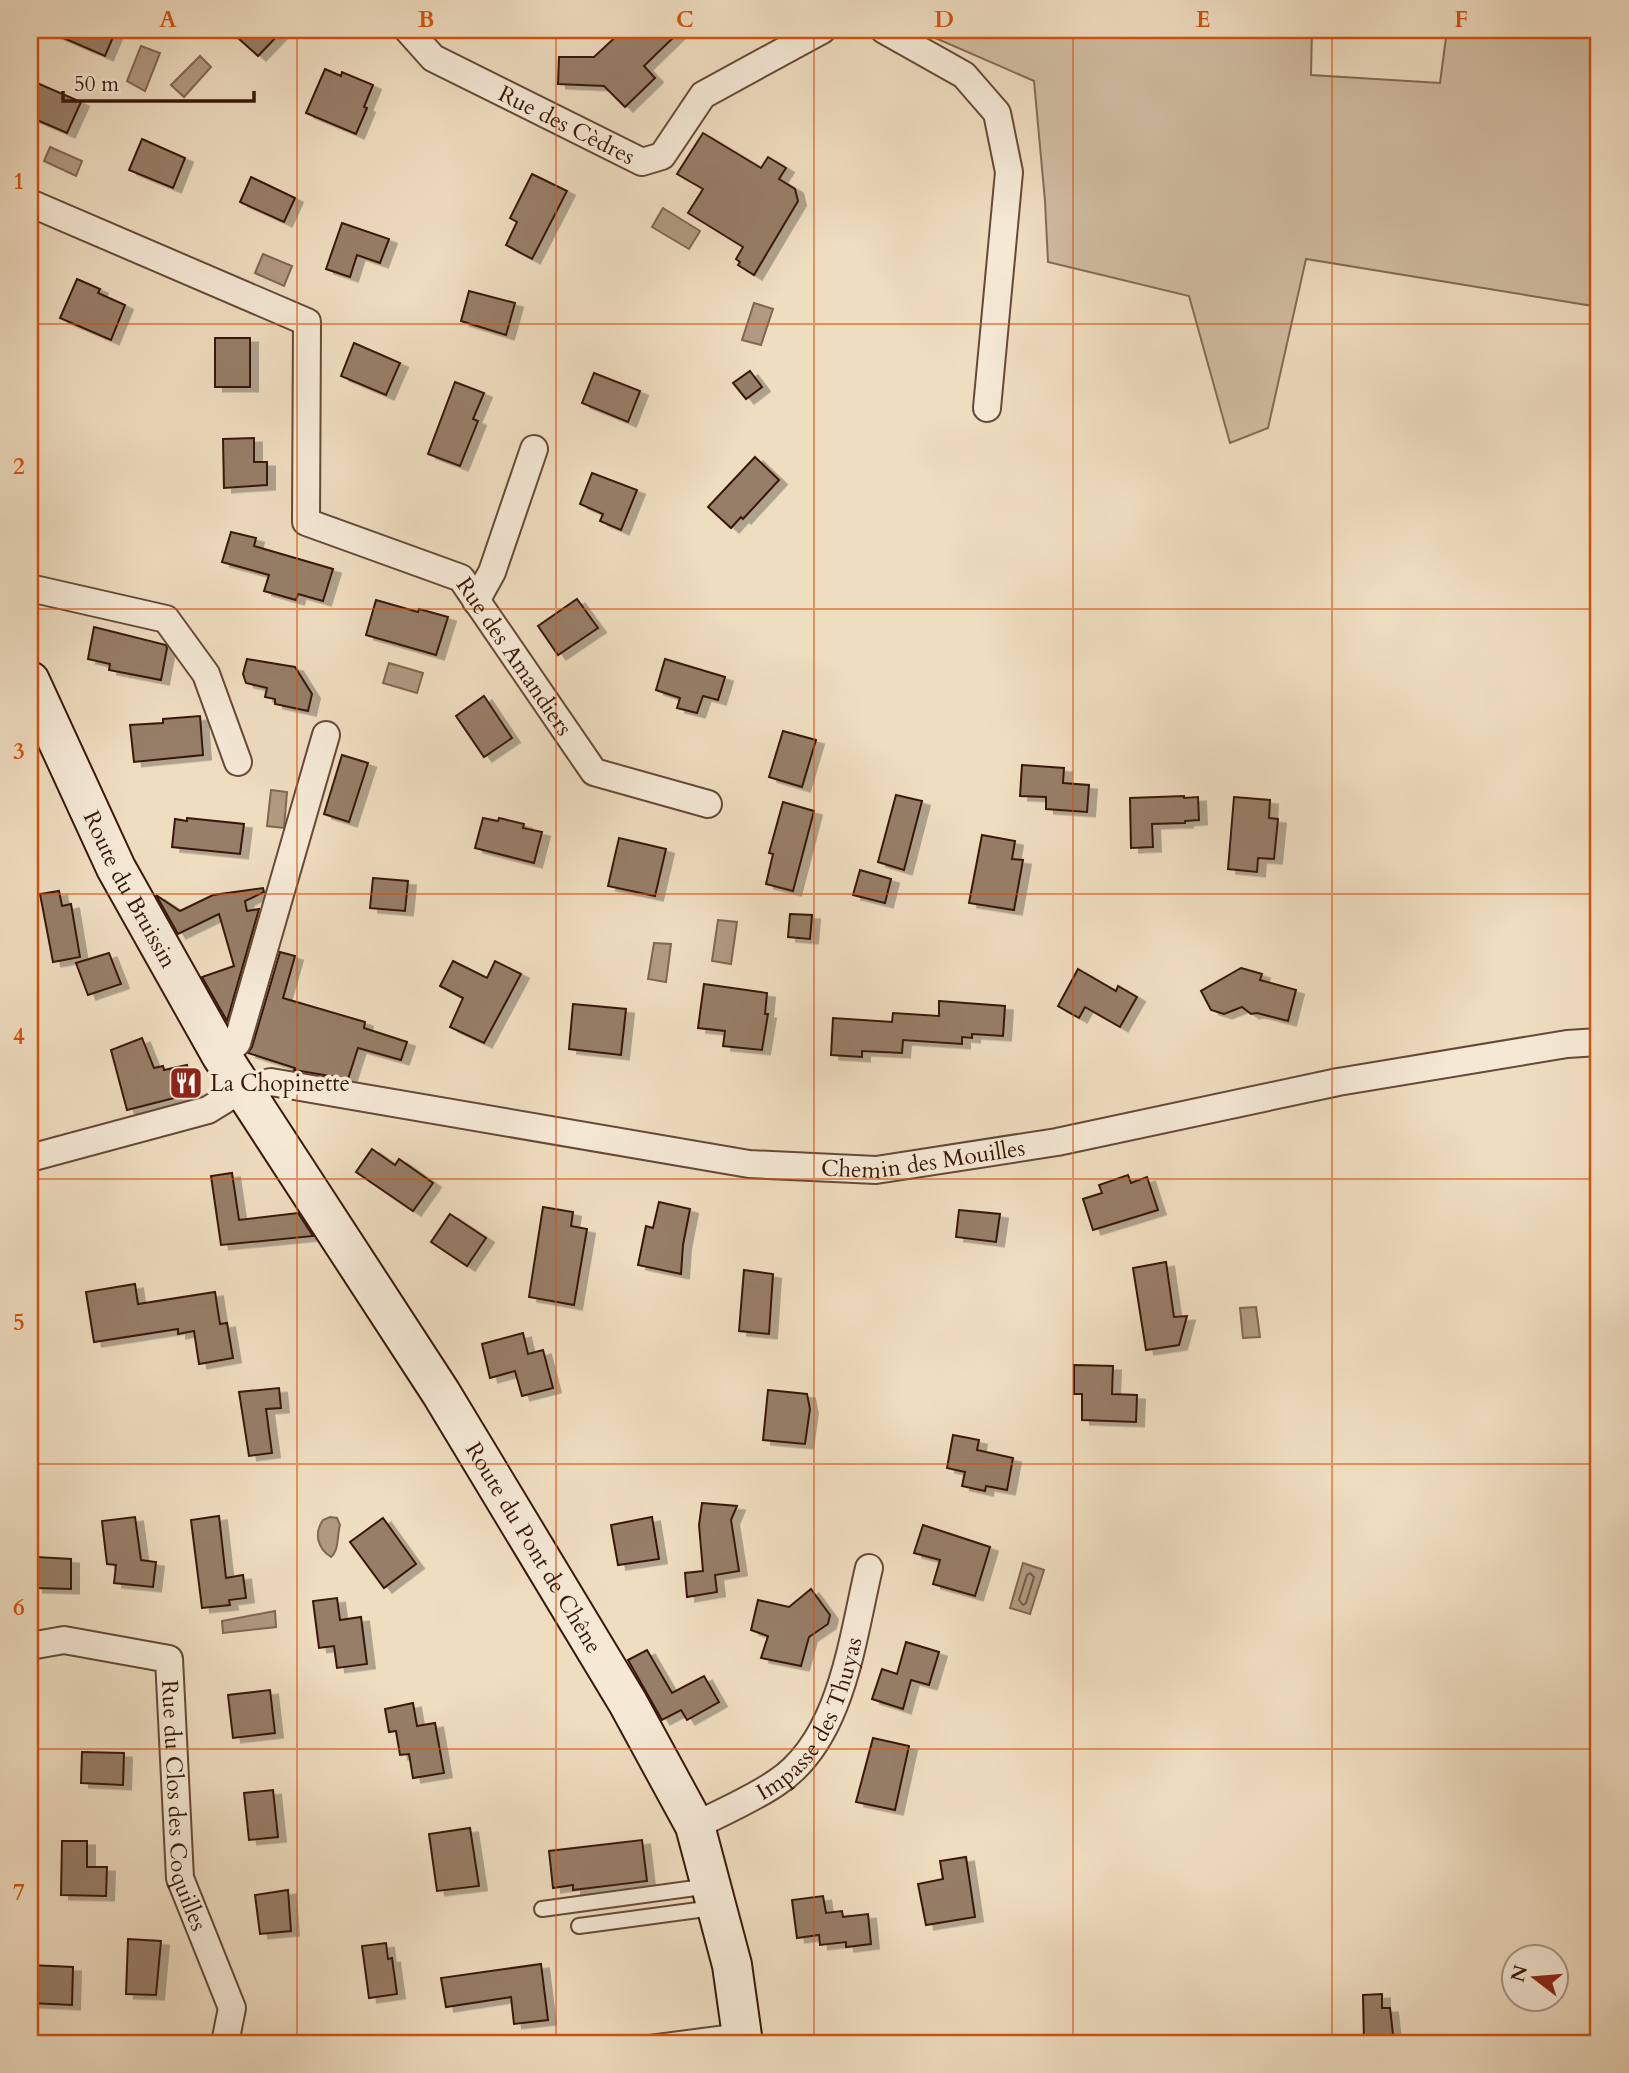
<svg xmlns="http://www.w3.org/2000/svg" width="1629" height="2073" font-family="Cardo,serif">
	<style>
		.green { fill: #d0bca1; stroke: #846a54; stroke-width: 2 }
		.water { fill: #b19a81; stroke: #816651; stroke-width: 2 }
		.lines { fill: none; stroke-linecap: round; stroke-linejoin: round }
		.shore { stroke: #745944; stroke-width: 2 }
		.building { fill: #977e68; stroke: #381808; stroke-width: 2; filter: url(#shadow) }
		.lane-casing { stroke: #664936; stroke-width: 18 }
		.street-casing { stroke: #664936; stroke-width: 30 }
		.secondary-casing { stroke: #381808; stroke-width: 42 }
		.lane { stroke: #f5e9d6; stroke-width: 14 }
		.street { stroke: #f5e9d6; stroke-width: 26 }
		.secondary { stroke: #f5e9d6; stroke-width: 38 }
		.grid { fill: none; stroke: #d6520c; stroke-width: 2; stroke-opacity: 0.55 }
		.labels { text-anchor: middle; stroke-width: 7; stroke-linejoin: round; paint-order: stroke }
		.street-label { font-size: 23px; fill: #381808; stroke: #f5e9d6 }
		.poi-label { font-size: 23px; fill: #381808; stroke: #f5e9d6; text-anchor: start }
		.neatline { fill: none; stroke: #d6520c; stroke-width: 2.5 }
		.grid-label { font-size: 23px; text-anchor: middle; font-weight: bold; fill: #d6520c }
	</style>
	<defs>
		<filter id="shadow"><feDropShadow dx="8" dy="4.5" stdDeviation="0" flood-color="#0004"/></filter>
	</defs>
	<rect width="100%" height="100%" fill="#efddc0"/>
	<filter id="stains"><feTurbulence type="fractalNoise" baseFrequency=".00286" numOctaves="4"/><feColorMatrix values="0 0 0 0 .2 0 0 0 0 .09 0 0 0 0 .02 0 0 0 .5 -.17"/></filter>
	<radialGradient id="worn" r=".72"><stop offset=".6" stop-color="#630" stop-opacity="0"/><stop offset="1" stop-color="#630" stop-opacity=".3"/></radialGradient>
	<path class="green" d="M917,30H1312L1311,75L1440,83L1447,30H1599V307L1306,259L1268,428L1230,443L1189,296L1048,262L1045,201L1034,81Z"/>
	<g class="water">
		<path d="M141,46L160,53L145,91L127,81Z"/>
		<path d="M200,56L211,67L184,97L171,85Z"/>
		<path d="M50,147L82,161L76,176L44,161Z"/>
		<path d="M663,208L700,231L689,249L652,227Z"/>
		<path d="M263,254L292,266L284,286L255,273Z"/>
		<path d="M754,303L773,309L761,345L742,340Z"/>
		<path d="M389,663L423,673L417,693L383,683Z"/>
		<path d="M271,790L287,792L284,828L267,826Z"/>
		<path d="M718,920L737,922L731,964L712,961Z"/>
		<path d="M654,943L671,944L666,982L648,979Z"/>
		<path d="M1256,1307L1260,1337L1243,1338L1240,1308Z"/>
		<path d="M330,1517L337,1518L340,1525C337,1535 339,1551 331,1557C317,1548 314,1533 323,1520Z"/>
		<path d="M1023,1563L1044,1570L1030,1614L1010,1608Z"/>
		<path d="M275,1611L276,1627L223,1633L222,1621Z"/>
	</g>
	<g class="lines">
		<path class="shore" d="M1030,1573L1034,1577L1026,1603L1023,1605L1019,1600L1027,1575Z"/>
	</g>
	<g class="building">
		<path d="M45,30H116L105,56Z"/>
		<path d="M229,30H283L258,56Z"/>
		<path d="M623,30H681L644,66L655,78L625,107L604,86L558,84L559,57H594Z"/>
		<path d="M325,69L341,76L342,72L373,85L364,107L367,108L356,134L306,113Z"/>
		<path d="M37,83L81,102L67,133L30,117V101Z"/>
		<path d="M703,133L761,168L768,157L786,168L779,179L795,189L798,201L754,275L738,265L740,262L736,259L743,247L688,213L703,189L677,174Z"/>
		<path d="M142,139L185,158L173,188L129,170Z"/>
		<path d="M532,174L567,191L532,259L506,245L517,222L510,218Z"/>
		<path d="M251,177L295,198L284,222L240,202Z"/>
		<path d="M342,223L389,239L380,263L357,255L350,277L326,269Z"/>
		<path d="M77,279L100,289L98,293L125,305L111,340L60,318Z"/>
		<path d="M469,291L515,303L506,335L461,321Z"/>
		<rect x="215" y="338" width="35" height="49"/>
		<path d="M354,343L400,363L386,395L341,376Z"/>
		<path d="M750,371L762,387L746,399L733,383Z"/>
		<path d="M594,373L640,391L628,422L582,403Z"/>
		<path d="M455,382L484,393L473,419L478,421L460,466L428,454Z"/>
		<path d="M254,438V462H267V485L224,488L223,439Z"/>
		<path d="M755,457L779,480L743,519L741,517L731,528L708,507Z"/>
		<path d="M592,473L637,490L621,530L600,521L603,514L580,504Z"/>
		<path d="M231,532L256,538L254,546L333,569L323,601L298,594L296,600L264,591L269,575L222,562Z"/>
		<path d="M577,599L598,628L558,655L538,626Z"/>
		<path d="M376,600L418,612L419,609L448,617L436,655L366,635Z"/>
		<path d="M94,627L166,645L167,648L161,680L109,670L110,664L88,659Z"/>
		<path d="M247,659L295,667L312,694L308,711L275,704V699L265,697L267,688L246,683L243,674Z"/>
		<path d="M665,659L725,677L718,700L703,696L697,713L677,708L680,698L656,690Z"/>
		<path d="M484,696L512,738L484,757L456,716Z"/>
		<path d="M200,716L203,755L134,762L130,725L163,723V719Z"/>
		<path d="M783,731L816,740L802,787L769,777Z"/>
		<path d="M342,755L368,763L349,822L324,814Z"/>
		<path d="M1022,765L1064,768L1063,783L1089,785L1087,812L1046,809V797L1020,796Z"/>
		<path d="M896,795L922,801L904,870L878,862Z"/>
		<path d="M1184,796V798L1198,797L1199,820L1185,821V823L1152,824L1153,847L1131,848L1130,798Z"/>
		<path d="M1234,797L1270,800L1269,818L1278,819L1274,859L1258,858L1257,872L1228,869Z"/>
		<path d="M783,802L814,811L793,891L766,884L773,854L769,853Z"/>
		<path d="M187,818L244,824L240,854L172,847L175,819L187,821Z"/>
		<path d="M483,818L498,821L499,818L524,824L523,828L542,832L534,863L475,848Z"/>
		<path d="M982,835L1015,841L1012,859L1023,860L1014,910L969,903Z"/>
		<path d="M619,838L666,849L655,896L608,886Z"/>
		<path d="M860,870L891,879L885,903L853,895Z"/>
		<path d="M373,878L408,881L405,911L370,908Z"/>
		<path d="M263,888L264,892L245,901L247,911L259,909L227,1021L202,977L234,966L219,914L178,934L156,895L180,911L213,895Z"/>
		<path d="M59,891L62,906L71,904L80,957L53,962L40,894Z"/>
		<path d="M790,914L812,915L810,939L788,937Z"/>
		<path d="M280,952L295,956L283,998L365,1022L364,1028L407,1042L401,1060L358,1048L348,1079L294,1070L295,1068L248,1053L252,1047Z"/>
		<path d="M109,953L121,984L88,995L76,963Z"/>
		<path d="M453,961L487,978L495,961L521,974L484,1043L450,1027L463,998L440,986Z"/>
		<path d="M1241,968L1262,974L1260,980L1296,990L1288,1021L1257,1013L1251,1014L1242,1007L1224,1014L1211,1010L1201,991Z"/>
		<path d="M1078,969L1116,991L1118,986L1137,997L1120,1027L1085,1007L1079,1018L1058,1006Z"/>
		<path d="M704,984L767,993L765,1014H768L762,1050L723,1046L725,1031L698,1028Z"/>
		<path d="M939,1001L1005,1006L1003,1036L972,1034V1038L962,1037V1044L903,1040L902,1053L862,1051V1057L831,1055L833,1018L892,1022L893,1013L939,1016Z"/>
		<path d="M573,1004L626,1009L621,1055L569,1049Z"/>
		<path d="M142,1038L154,1068L163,1066L164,1070L187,1065L194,1093L127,1110L111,1050Z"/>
		<path d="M372,1149L395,1165L399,1159L433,1183L413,1211L356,1172Z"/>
		<path d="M232,1173L239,1220L298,1213L313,1236L221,1245L211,1176Z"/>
		<path d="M1128,1175L1131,1183L1147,1177L1158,1210L1093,1230L1083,1199L1102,1193L1099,1185Z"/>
		<path d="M659,1202L690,1209L683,1245L681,1274L638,1265L646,1226L653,1228Z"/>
		<path d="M543,1207L573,1212L571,1226L587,1229L574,1305L529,1297Z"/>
		<path d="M959,1210L1000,1214L996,1242L956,1237Z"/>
		<path d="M450,1214L486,1238L467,1266L431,1242Z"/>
		<path d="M1166,1262L1174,1317L1187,1316L1179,1345L1146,1350L1133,1268Z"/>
		<path d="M744,1270L773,1274L769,1334L739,1331Z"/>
		<path d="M135,1284L138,1304L215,1292L220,1324L227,1323L233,1358L199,1364L194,1331L178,1334V1329L94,1342L86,1292Z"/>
		<path d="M523,1333L528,1354L543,1350L553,1388L522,1396L515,1371L490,1378L482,1344Z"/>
		<path d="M1074,1365L1113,1366L1112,1394L1137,1395L1136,1422L1082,1420V1394H1074Z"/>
		<path d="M279,1388L281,1408L266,1409L272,1453L249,1456L239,1392Z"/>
		<path d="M768,1390L807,1394L810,1409L805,1444L763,1440Z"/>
		<path d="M953,1435L979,1440L977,1450L1013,1458L1007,1490L986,1486L985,1491L962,1486L965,1472L947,1468Z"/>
		<path d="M702,1503L737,1506L731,1520L739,1571L715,1575L717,1592L687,1597L685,1573L703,1571L699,1525Z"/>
		<path d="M219,1516L226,1578L243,1575L246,1598L229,1600L230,1605L202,1608L191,1520Z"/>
		<path d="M135,1517L141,1560L156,1562L153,1587L114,1583L116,1565L107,1564L102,1521Z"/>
		<path d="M652,1517L659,1559L618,1565L611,1525Z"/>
		<path d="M383,1518L416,1564L384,1588L350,1542Z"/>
		<path d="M923,1525L990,1547L975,1596L933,1584L940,1560L914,1553Z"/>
		<path d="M36,1557L71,1559V1589L35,1588Z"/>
		<path d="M811,1589L830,1615L828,1624L809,1637L801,1666L761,1658L768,1636L751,1630L758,1600L789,1607Z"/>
		<path d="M337,1598L340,1620L361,1617L367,1664L337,1668L334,1646L319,1648L313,1601Z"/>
		<path d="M906,1642L939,1652L929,1685L911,1680L903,1709L872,1699L882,1669L897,1674Z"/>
		<path d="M647,1650L672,1693L704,1676L719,1702L687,1720L681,1710L662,1720L628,1660Z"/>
		<path d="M270,1690L275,1733L233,1738L228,1695Z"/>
		<path d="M413,1703L417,1726L435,1723L444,1773L413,1778L409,1754L400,1755L396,1731L389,1732L385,1709Z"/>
		<path d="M873,1738L909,1746L895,1810L856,1802Z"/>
		<path d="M82,1752L124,1753L123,1785L81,1783Z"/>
		<path d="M273,1790L278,1837L249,1840L244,1793Z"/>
		<path d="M470,1828L479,1886L437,1891L429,1834Z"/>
		<path d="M642,1840L647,1881L573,1890V1885L553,1888L549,1851Z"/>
		<path d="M62,1841H87V1867H107L106,1896L61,1895Z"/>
		<path d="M966,1857L975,1917L926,1925L918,1884L943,1879L940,1861Z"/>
		<path d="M288,1890L291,1931L260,1934L255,1895Z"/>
		<path d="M823,1896L826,1913L842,1911L843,1917L868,1914L871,1944L846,1947V1942L820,1945L819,1935L797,1938L792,1900Z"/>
		<path d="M128,1939L161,1941L156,1995L126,1994Z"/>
		<path d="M386,1943L388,1959L392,1958L397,1994L369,1998L362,1946Z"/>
		<path d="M541,1964L548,2020L514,2024L511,1997L446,2007L441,1978Z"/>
		<path d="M30,1965L73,1967L72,2005L30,2003Z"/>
		<path d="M1382,1994V2008H1390L1394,2043H1364L1363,1995Z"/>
	</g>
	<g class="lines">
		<defs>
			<g id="lane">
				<path d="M542,1909L710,1886"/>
				<path d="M579,1926L713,1908"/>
				<path d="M649,2043L741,2031"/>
			</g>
			<g id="street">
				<path id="s1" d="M408,30L433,58L642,162L662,156L703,95L822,30"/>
				<path d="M884,30L964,75L997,113L1009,172L987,408"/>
				<path id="s2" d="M30,203L307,322L306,522L461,578L594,772L708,804"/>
				<path d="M30,588L166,619L206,674L238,762"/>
				<path d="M476,601L492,572L534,449"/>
				<path d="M221,1055L237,1043L326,735"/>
				<path id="s3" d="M30,1158L208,1110L242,1089L271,1082L749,1164L876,1170L1057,1142L1338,1082L1567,1044L1599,1042"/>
				<path id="s4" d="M30,1646L64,1640L169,1659L180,1878L232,2008L225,2043"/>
				<path id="s5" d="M695,1826C722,1812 751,1800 776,1783C842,1740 852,1639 869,1568"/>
			</g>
			<g id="secondary">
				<path id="s6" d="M30,681L116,868L221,1055L441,1393L628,1703L695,1826L732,1965L743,2043"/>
			</g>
		</defs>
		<use href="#lane" class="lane-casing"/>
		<use href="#street" class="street-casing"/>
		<use href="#secondary" class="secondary-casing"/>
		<use href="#lane" class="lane"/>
		<use href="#street" class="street"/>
		<use href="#secondary" class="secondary"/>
	</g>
	<path class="grid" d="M297,30V2043M556,30V2043M814,30V2043M1073,30V2043M1332,30V2043M30,324H1599M30,609H1599M30,894H1599M30,1179H1599M30,1464H1599M30,1749H1599"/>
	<defs>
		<symbol id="restaurant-square" viewBox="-11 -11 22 22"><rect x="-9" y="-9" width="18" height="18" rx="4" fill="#8f2418" stroke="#f5e9d6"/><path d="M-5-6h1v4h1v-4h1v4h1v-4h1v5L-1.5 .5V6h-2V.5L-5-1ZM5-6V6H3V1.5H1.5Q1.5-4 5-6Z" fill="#fff"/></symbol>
	</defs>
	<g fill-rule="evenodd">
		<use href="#restaurant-square" x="167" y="1064" width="38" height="38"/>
	</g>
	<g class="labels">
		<g class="street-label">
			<text dy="8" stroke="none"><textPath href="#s1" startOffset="187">Rue des Cèdres</textPath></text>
			<text dy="8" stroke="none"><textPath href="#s2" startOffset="761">Rue des Amandiers</textPath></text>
			<text dy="8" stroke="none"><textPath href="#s6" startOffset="231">Route du Bruissin</textPath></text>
			<text dy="8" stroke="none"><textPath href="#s3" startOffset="914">Chemin des Mouilles</textPath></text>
			<text dy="8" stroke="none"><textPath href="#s6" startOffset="1004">Route du Pont de Chêne</textPath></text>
			<text dy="8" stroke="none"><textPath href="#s5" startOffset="166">Impasse des Thuyas</textPath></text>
			<text dy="8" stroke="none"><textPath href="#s4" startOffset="289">Rue du Clos des Coquilles</textPath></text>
		</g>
		<g class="poi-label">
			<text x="210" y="1091">La Chopinette</text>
		</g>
	</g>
	<rect width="1629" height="2073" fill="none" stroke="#efddc0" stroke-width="77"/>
	<g transform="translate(1535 1978) rotate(286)"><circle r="33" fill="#f5e9d6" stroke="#a99584" stroke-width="2"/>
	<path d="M0-5L12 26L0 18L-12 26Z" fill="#8f2418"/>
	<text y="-10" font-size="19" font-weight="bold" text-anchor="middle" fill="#381808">N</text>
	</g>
	<path d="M63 91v10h191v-10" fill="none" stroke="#381808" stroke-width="3.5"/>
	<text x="74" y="91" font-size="21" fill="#381808" stroke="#f5e9d6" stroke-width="5" paint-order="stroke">50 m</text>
	<rect x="38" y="38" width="1552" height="1997" class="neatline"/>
	<g class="grid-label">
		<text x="168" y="27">A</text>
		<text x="426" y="27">B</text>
		<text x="685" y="27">C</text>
		<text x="944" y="27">D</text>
		<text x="1203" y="27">E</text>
		<text x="1461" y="27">F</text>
		<text x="19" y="189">1</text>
		<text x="19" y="474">2</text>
		<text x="19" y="759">3</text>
		<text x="19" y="1044">4</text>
		<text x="19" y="1330">5</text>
		<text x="19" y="1615">6</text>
		<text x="19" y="1900">7</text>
	</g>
	<rect width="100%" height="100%" filter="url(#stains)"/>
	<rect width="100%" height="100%" fill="url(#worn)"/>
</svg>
